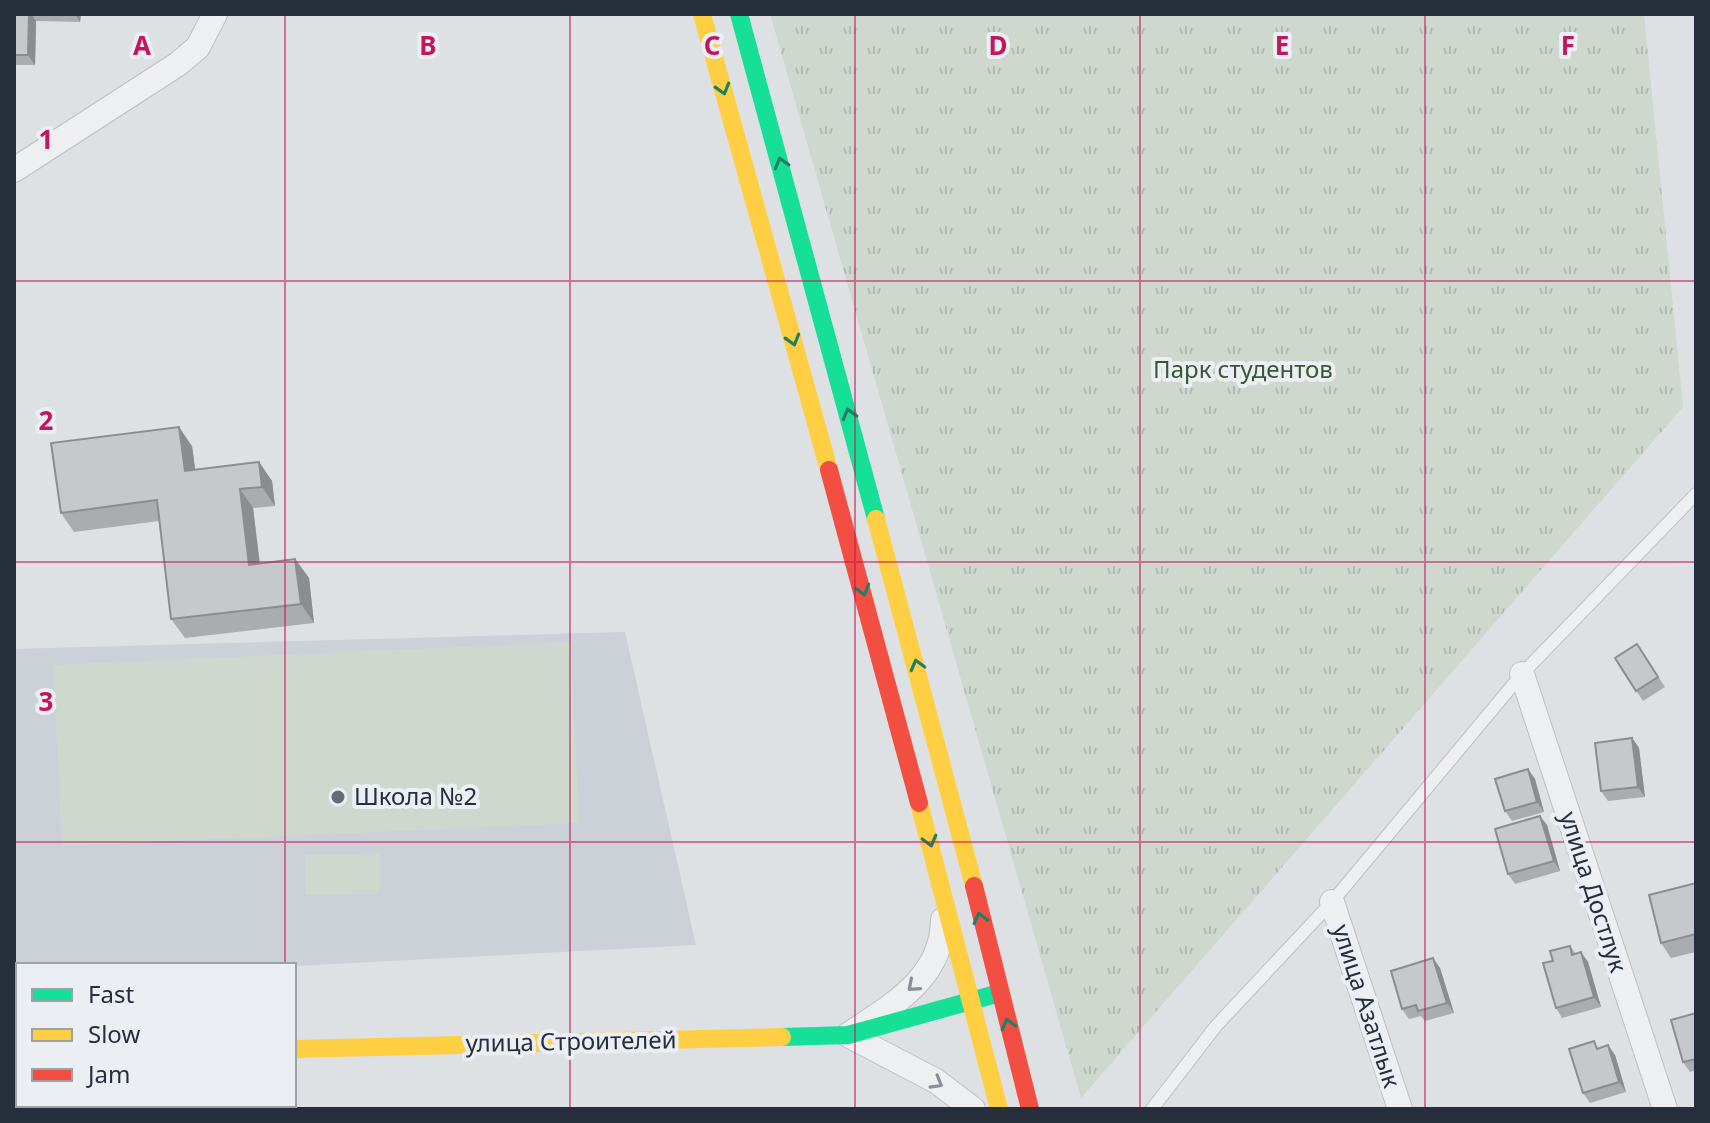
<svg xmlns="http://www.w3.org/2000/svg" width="1710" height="1123" font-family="'Noto Sans',sans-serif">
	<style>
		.built { fill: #ccd0d7 }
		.park { fill: url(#park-tufts) }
		.pitch { fill: #cfd8cf }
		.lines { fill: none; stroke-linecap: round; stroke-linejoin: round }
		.lane-casing { stroke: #bdbfc2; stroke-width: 14 }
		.street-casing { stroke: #bdbfc2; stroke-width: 26 }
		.lane { stroke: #edeff0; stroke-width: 12 }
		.street { stroke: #edeff0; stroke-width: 24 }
		.fast { stroke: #16e098; stroke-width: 18 }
		.slow { stroke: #ffcf43; stroke-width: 18 }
		.jam { stroke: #f24e42; stroke-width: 18 }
		.wall { fill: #aaadaf }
		.shaded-wall { fill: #8b8d8f }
		.building { fill: #c6c9cc; stroke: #8b8d8f; stroke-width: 2 }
		.oneway { stroke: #1f7e65 }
		.oneway2 { stroke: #8a8e96 }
		.grid { fill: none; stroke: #c2185b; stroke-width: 2; stroke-opacity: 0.55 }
		.poi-dot { fill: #666d77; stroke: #ebeff4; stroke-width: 3 }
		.labels { text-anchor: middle; stroke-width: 8; stroke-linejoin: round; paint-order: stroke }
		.park-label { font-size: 24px; fill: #3a5734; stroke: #ebeff4 }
		.poi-label { font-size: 24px; fill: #262e3c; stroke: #ebeff4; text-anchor: start }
		.street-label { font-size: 24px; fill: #262e3c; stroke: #ebeff4 }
		.grid-label { font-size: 26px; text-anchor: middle; font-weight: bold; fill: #c2185b; stroke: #ebeff4; stroke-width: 8; stroke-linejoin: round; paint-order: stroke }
	</style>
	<defs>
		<pattern id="park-tufts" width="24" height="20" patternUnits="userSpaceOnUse" patternTransform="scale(2)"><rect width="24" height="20" fill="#cfd8cf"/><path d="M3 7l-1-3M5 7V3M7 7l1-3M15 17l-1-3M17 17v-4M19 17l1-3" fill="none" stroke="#b2bab3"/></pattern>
	</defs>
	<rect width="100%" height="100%" fill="#dee1e4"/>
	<path class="built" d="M625,632L696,945L294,966L18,965V980H14V649Z"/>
	<path class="park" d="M770,14H1644L1683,407L1081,1098Z"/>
	<g class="pitch">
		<path d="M571,642L579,823L62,846L53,665Z"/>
		<path d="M379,854V894L305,895V855Z"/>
	</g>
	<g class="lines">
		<defs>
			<path id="lane" d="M1152,1109L1216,1026L1332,902L1522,674L1696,494"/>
			<g id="street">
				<path d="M14,170L178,64L198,47L215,14"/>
				<path d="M1522,674L1665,1109"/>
				<path d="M1332,902L1400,1109"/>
				<path d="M943,920C942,979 892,1005 848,1035L936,1081L973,1109"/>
				<path d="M14,1055H18"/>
				<path d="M126,1105L128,1109"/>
			</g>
		</defs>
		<use href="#lane" class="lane-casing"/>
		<use href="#street" class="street-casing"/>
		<use href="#lane" class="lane"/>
		<use href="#street" class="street"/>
		<g class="fast">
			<path d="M739,14L876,519"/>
			<path d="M782,1037L848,1035L996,994"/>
		</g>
		<g class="slow">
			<path d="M702,14L829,470"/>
			<path d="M876,519L974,886"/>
			<path d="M919,803L999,1109"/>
			<path d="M294,1049L782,1037"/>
		</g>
		<g class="jam">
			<path d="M829,470L919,803"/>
			<path d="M974,886L1030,1109"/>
		</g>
	</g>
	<g class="wall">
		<path d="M14,14H81L80,22L36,21L35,65H14Z"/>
		<path d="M192,446L195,470L259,462L272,481L275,506L253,508L260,563L295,559L309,578L314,623L185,638L171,619L159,521L74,532L61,513Z"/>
		<path d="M1637,644L1665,687L1643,701L1615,658Z"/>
		<path d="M1632,738L1639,748L1645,797L1608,801L1601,791Z"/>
		<path d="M1535,779L1544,812L1512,821L1505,811Z"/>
		<path d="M1547,825L1560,871L1515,884L1508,874Z"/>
		<path d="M1696,883V952L1671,958L1661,943Z"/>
		<path d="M1570,946L1576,954L1588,962L1601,1007L1562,1018L1556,1008L1553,961Z"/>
		<path d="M1433,958L1440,968L1454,1013L1425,1021L1421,1016L1409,1019L1402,1009Z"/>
		<path d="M1696,1013V1070L1690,1072L1683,1062Z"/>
		<path d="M1599,1048L1615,1055L1626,1092L1590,1103L1583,1093Z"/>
	</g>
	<g class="shaded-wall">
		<path d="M29,14H31L36,21L35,65L28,55Z"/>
		<path d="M75,14H81L80,22Z"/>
		<path d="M179,427L192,446L198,490L185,471Z"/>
		<path d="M259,462L272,481L275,506L262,487Z"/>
		<path d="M240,489L253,508L262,584L249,565Z"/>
		<path d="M295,559L309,578L314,623L301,604Z"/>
		<path d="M1632,738L1639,748L1645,797L1638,787Z"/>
		<path d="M1528,769L1535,779L1544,812L1537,802Z"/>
		<path d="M1540,816L1547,825L1560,871L1554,861Z"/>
		<path d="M1581,952L1588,962L1601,1007L1594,997Z"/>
		<path d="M1433,958L1440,968L1454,1013L1447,1003Z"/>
		<path d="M1608,1045L1615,1055L1626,1092L1619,1082Z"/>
	</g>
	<g class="building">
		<path d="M14,14H29L28,55H14Z"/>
		<path d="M179,427L185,471L259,462L262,487L240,489L249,565L295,559L301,604L171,619L157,500L61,513L51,443Z"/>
		<path d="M1637,644L1658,677L1636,691L1615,658Z"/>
		<path d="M1632,738L1638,787L1601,791L1595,743Z"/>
		<path d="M1528,769L1537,802L1505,811L1495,779Z"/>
		<path d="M1540,816L1554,861L1508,874L1495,829Z"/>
		<path d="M1696,883V934L1661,943L1649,895Z"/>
		<path d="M1570,946L1572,955L1581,952L1594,997L1556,1008L1543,963L1553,961L1550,951Z"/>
		<path d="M1433,958L1447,1003L1418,1011L1416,1005L1402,1009L1391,971Z"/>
		<path d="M1696,1013V1059L1683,1062L1671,1020Z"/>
		<path d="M1594,1041L1597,1049L1608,1045L1619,1082L1583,1093L1569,1049Z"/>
	</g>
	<defs><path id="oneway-chevron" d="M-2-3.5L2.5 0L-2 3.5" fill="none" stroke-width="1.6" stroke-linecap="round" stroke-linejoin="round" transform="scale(2)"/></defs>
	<g class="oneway">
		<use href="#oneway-chevron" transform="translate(723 89) rotate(74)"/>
		<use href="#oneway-chevron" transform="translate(781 163) rotate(-106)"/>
		<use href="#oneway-chevron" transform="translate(793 340) rotate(74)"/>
		<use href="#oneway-chevron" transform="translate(849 414) rotate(-105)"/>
		<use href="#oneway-chevron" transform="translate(863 590) rotate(74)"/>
		<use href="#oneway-chevron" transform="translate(917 665) rotate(-105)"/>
		<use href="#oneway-chevron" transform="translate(930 841) rotate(75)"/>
		<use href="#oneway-chevron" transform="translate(980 918) rotate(-104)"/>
		<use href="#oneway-chevron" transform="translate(1008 1024) rotate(-105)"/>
	</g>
	<g class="oneway2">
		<use href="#oneway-chevron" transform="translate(913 986) rotate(139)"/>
		<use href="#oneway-chevron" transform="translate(937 1083) rotate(30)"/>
	</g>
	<path class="grid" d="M285,14V965M570,14V1109M855,14V1109M1140,14V1109M1425,14V1109M14,281H1696M14,562H1696M14,842H1696M285,1105V1109"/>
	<circle class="poi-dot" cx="338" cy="797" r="8"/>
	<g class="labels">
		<g class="park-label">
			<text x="1243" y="378">Парк студентов</text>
		</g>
		<g class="poi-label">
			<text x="354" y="805">Школа №2</text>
		</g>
		<g class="street-label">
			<text transform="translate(1593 892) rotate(72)" y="8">улица Достлук</text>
			<text transform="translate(1366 1006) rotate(72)" y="8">улица Азатлык</text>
			<text transform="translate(571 1042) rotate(-1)" y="8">улица Строителей</text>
		</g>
	</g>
	<g class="grid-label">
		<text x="142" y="55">A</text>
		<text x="428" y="55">B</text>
		<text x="712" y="55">C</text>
		<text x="998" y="55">D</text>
		<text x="1282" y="55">E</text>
		<text x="1568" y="55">F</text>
		<text x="46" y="149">1</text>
		<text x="46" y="430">2</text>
		<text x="46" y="711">3</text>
	</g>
	<rect width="1710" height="1123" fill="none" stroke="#262e3c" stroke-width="32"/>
	<rect x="16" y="963" width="280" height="144" fill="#ebeff4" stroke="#9ca2aa" stroke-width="2"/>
	<rect x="32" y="989" width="40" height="12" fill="#16e098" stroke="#9ca2aa" stroke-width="2"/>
	<text x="88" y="1003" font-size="24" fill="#262e3c">Fast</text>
	<rect x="32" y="1029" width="40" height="12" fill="#ffcf43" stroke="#9ca2aa" stroke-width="2"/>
	<text x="88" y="1043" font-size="24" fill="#262e3c">Slow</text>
	<rect x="32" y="1069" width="40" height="12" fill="#f24e42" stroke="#9ca2aa" stroke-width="2"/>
	<text x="88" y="1083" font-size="24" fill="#262e3c">Jam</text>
</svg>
